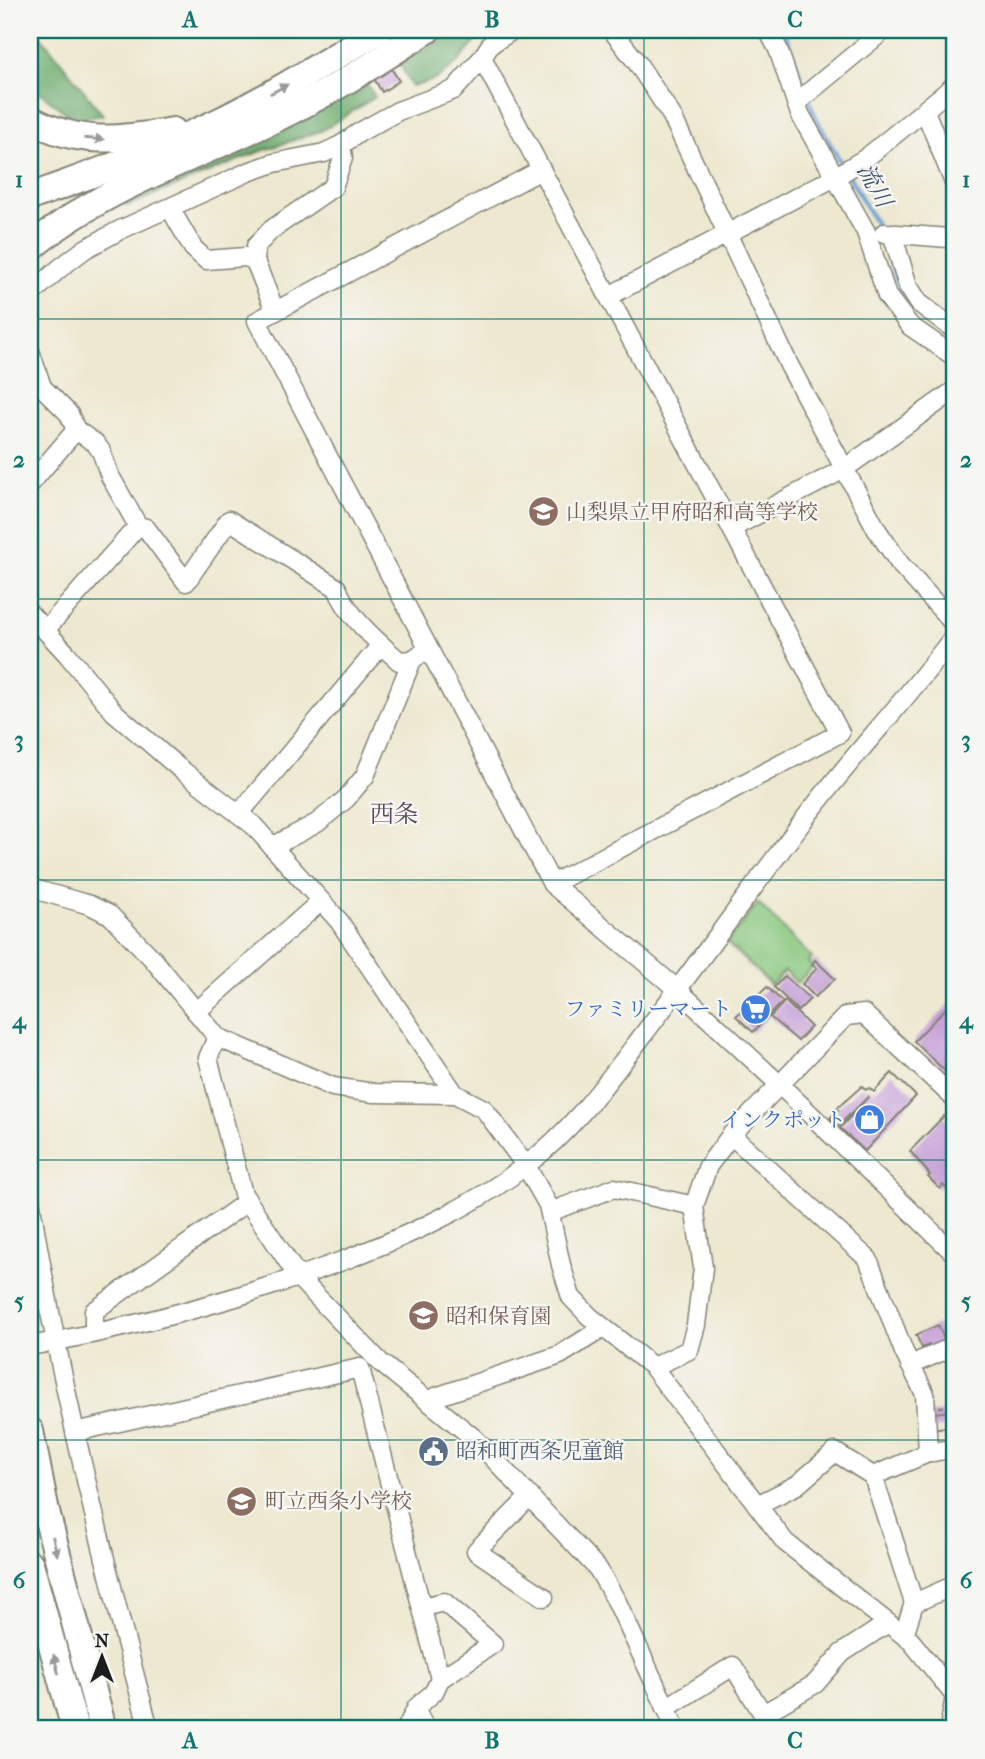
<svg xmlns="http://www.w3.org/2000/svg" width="985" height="1759" font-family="'IM FELL French Canon','Noto Serif JP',serif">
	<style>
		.green { fill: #89c87f; stroke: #52724e; stroke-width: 2 }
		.forest { fill: #6eac6e; stroke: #456445; stroke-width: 2 }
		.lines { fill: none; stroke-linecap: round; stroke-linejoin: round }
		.stream { stroke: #6ca0d8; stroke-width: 4.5 }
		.building { fill: #c59dd6 }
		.minor-casing { stroke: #848276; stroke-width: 21 }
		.highway-casing { stroke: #848276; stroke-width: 30 }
		.path { stroke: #848276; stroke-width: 2.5; stroke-dasharray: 5 5; stroke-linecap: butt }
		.minor { stroke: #fff; stroke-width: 18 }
		.highway { stroke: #fff; stroke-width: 26 }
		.oneway { fill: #999 }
		.grid { fill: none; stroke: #0f766e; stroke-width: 2; stroke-opacity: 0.55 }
		.labels { text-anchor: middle; stroke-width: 5; stroke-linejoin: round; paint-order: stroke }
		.education-label { font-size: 21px; fill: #785e54; stroke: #f6f6f2; text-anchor: start }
		.shop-label { font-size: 21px; fill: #366cbe; stroke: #f6f6f2; text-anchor: end }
		.service-label { font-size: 21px; fill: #4e5e75; stroke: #f6f6f2; text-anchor: start }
		.water-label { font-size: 23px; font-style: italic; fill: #405771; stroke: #f6f6f2 }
		.quarter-label { font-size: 24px; fill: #57495d; stroke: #f6f6f2 }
		.neatline { fill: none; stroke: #0f766e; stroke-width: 2.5 }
		.grid-label { font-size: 23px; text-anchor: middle; font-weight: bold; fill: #0f766e }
	</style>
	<rect width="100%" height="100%" fill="#f6f6f2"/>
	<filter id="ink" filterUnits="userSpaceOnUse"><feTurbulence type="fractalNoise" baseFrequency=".0143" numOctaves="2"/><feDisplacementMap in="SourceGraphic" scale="14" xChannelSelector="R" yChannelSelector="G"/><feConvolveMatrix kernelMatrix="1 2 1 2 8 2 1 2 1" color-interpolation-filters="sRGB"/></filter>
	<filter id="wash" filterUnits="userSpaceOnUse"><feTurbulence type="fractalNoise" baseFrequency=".00686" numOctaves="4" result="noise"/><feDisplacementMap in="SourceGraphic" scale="28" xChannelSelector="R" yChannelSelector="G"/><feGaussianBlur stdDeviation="1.57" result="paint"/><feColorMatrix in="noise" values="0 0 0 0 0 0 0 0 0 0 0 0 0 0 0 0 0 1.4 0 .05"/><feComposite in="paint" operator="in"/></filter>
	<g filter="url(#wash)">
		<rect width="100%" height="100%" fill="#ede8cf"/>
		<path class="green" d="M758,903L812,958L808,962L813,967L797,983L785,971L771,985L727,943Z"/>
		<g class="forest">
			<path d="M30,30H36L103,115L74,120L30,84Z"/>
			<path d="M457,30H486L458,62L436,79L412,87L400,64Z"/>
			<path d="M368,85L375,97L323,130L256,153L127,206L122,200Z"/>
		</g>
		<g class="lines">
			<g class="stream">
				<path d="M784,30L805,88"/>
				<path d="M809,100L816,118L843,167"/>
				<path d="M848,174L879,230"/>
				<path d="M883,239L898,284L909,305L955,341"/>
			</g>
		</g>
		<g id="blocks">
			<g class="building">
				<path d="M345,30H368L399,81L382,92Z"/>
				<path d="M815,960L835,979L815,997L802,984L817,968L812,964Z"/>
				<path d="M785,976L810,999L798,1011L774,987Z"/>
				<path d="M767,987L783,1002L753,1032L736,1016Z"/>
				<path d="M955,999V1081L914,1041Z"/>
				<path d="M785,1001L811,1027L798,1041L770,1017Z"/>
				<path d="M892,1073L916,1096L865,1151L840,1128L869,1096L838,1126L830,1118L838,1110L836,1109L862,1086L866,1090L869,1088L874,1092Z"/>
				<path d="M944,1116L955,1127V1197L943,1185L940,1189L928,1177L930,1175L910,1151Z"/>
				<path d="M938,1325L945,1341L930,1348L929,1345L922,1348L916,1335Z"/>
				<path d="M955,1410V1426L930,1429L928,1414Z"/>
			</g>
		</g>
	</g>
	<g filter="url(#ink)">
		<use href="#blocks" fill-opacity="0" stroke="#848276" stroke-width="2"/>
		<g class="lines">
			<defs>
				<g id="minor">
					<path d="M612,30L638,64L672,116L789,365L877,530L900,564L955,625"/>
					<path d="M768,30L778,49L800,114L866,232L887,296L910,326L955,357"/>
					<path d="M482,58L840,733L552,884L257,321L541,170"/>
					<path d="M796,103L884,30"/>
					<path d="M925,111L955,185"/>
					<path d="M170,208L193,248L206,260L246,257L255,261L275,311"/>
					<path d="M884,233L949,238L955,235"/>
					<path d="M892,233L908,286L919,303L955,330"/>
					<path d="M255,261L256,246L271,230L333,187L343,158L341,145"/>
					<path d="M30,295L60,268L85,249L120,230L248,172L274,163L324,153L341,145L360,132L398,111L454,90L482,58L491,44L513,30"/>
					<path d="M609,296L835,177L866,158L955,85"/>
					<path d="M30,351L42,387L69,414L76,430"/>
					<path d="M30,484L76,430L95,443L101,451L110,476L138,526L146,528L186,582L229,520L337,588C348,617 376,640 399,661L412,660"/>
					<path d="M732,528L844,469L955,390"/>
					<path d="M30,614L67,654L114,712L179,768L253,825L339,921L455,1094L484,1109L526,1166L548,1205L561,1265L571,1297L589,1316L653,1367L785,1542L911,1641L955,1696"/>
					<path d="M46,629L138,526"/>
					<path d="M239,814L381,645"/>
					<path d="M272,847L317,823L346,799L365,776L412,660L419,655"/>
					<path d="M552,884L678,990L780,1085L955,1254"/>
					<path d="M30,888L90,905L110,915L152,958L217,1037L333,1087L374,1093L455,1094"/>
					<path d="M196,1012L321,901"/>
					<path d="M217,1037L208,1058L243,1194L299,1278L381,1363L475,1439L598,1569L617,1602L676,1729"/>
					<path d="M731,1135L868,1259L904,1352L925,1394L928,1453"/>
					<path d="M30,1200C59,1379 102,1554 149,1729"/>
					<path d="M550,1212L614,1188L694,1206"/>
					<path d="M94,1333V1311L248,1201"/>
					<path d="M30,1346C136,1327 241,1299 342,1261C407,1236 469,1209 525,1166C573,1130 607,1082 643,1035C695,967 745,898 797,829C846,762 905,702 955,635"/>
					<path d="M910,1365L955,1346"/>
					<path d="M653,1367L689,1350L696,1325L703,1268L694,1206L708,1166L731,1135L846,1016L864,1014L955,1099"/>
					<path d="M427,1400L560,1355L603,1328"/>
					<path d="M75,1432L360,1368L440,1679L434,1692L417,1707L406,1729"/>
					<path d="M873,1476L928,1453L955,1448"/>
					<path d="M530,1496L476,1551L544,1597"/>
					<path d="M757,1505L797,1485L835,1452L873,1476L914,1603"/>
					<path d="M422,1607L444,1602L493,1644L440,1679"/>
					<path d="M904,1635L914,1603L955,1585"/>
					<path d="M666,1708L733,1666L763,1714L815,1684L842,1653L888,1623"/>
					<path d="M416,1711L426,1729"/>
					<path d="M949,1729L955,1697"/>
				</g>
				<g id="highway">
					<path d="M30,119C79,146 120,140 173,131"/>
					<path d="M30,197C93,174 157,151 218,122C274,95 326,61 380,30"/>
					<path d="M30,248C111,180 216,152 308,102C349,81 388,55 427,30"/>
					<path d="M30,1431L46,1512L103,1729"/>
					<path d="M30,1564L75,1729"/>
				</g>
			</defs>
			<use href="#minor" class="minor-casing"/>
			<use href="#highway" class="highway-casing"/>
			<path class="path" d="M939,1407L955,1406"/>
			<use href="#minor" class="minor"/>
			<use href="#highway" class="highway"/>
		</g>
		<defs><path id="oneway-solid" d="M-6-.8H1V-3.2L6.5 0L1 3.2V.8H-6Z" transform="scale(1.75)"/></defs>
		<g class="oneway">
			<use href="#oneway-solid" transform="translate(279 89) rotate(-28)"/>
			<use href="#oneway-solid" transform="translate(94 139) rotate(4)"/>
			<use href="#oneway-solid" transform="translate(55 1546) rotate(76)"/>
			<use href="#oneway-solid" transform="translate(56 1664) rotate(-105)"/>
		</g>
	</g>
	<path class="grid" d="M341,30V1729M644,30V1729M30,319H955M30,599H955M30,880H955M30,1160H955M30,1440H955"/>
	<defs>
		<symbol id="school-disc" viewBox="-11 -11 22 22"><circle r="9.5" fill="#8d6e63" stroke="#f6f6f2"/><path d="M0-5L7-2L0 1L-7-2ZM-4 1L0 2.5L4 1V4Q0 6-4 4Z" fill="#fff"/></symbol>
		<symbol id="supermarket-disc" viewBox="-11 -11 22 22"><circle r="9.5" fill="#3f7fe0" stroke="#f6f6f2"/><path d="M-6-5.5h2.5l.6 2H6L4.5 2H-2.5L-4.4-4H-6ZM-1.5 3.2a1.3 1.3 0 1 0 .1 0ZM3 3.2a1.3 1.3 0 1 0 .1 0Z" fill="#fff"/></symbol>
		<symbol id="shop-disc" viewBox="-11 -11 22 22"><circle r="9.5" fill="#3f7fe0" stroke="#f6f6f2"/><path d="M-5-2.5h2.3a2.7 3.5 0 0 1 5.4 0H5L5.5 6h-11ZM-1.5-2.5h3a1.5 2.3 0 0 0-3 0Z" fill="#fff"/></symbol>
		<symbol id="civic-disc" viewBox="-11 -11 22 22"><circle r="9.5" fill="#5c6f8a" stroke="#f6f6f2"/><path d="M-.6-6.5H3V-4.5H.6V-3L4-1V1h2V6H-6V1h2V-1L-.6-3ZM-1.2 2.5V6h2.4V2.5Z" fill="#fff"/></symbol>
	</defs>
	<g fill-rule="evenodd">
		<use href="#school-disc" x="526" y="494" width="35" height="35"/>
		<use href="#supermarket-disc" x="738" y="992" width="35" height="35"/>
		<use href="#shop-disc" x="852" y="1102" width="35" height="35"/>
		<use href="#school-disc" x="406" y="1298" width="35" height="35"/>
		<use href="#civic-disc" x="416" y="1434" width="35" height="35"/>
		<use href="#school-disc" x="224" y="1484" width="35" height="35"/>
	</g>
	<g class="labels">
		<g class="education-label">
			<text x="566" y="519">山梨県立甲府昭和高等学校</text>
			<text x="446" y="1323">昭和保育園</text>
			<text x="265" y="1508">町立西条小学校</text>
		</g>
		<g class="shop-label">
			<text x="732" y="1016">ファミリーマート</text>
			<text x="846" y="1127">インクポット</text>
		</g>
		<g class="service-label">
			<text x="456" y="1458">昭和町西条児童館</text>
		</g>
		<g class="water-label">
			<text transform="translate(875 185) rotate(61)" y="8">流川</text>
		</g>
		<g class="quarter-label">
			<text x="394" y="822">西条</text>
		</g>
	</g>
	<rect width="985" height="1759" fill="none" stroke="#f6f6f2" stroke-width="77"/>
	<g transform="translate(102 1657)" stroke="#f6f6f2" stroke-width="5" paint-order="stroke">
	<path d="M0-5L12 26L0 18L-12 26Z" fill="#1c1c1c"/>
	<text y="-10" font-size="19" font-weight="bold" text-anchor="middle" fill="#1c1c1c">N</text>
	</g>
	<rect x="38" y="38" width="908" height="1682" class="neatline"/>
	<g class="grid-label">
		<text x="190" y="27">A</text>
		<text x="492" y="27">B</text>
		<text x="795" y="27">C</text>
		<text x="19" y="187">1</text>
		<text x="966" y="187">1</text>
		<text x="19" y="467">2</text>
		<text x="966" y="467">2</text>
		<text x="19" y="747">3</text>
		<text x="966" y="747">3</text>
		<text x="19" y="1028">4</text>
		<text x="966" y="1028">4</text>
		<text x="19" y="1308">5</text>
		<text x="966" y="1308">5</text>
		<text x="19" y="1588">6</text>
		<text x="966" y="1588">6</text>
		<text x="190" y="1748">A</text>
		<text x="492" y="1748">B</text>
		<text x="795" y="1748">C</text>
	</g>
</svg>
